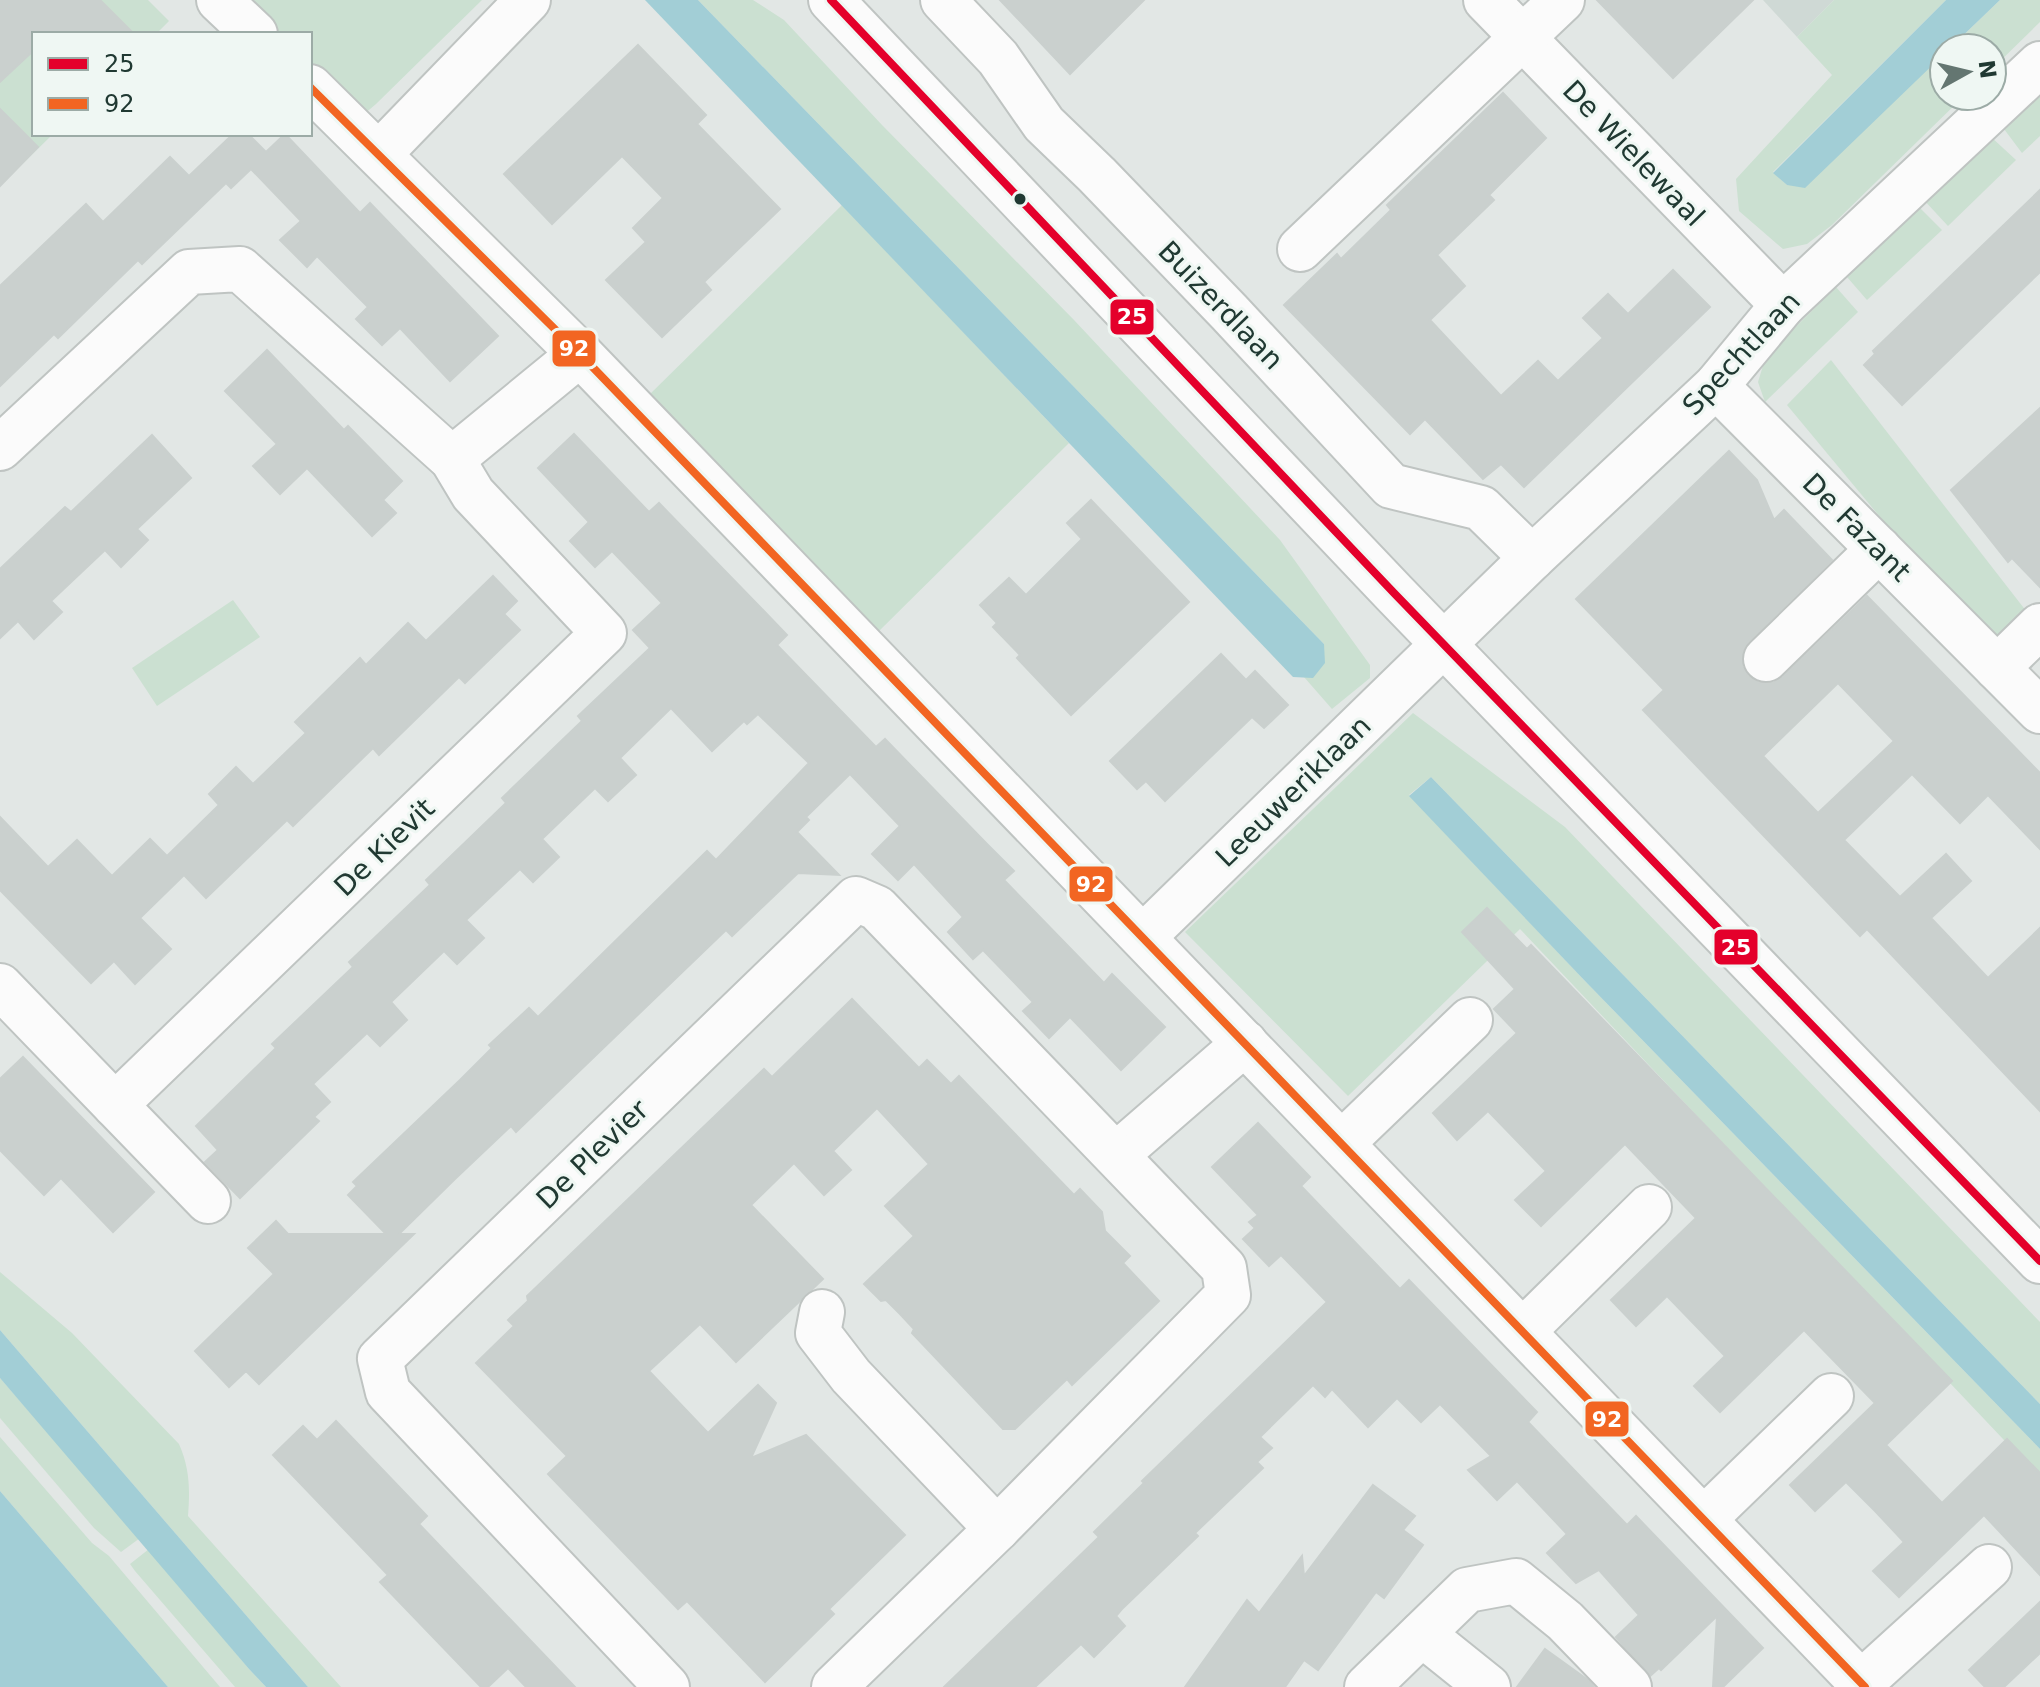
<svg xmlns="http://www.w3.org/2000/svg" width="2040" height="1687" font-family="'DejaVu Sans',sans-serif">
	<style>
		.built { fill: #cfd9d5 }
		.green { fill: #cbe0d1 }
		.water { fill: #a2ced6 }
		.building { fill: #cad0ce; stroke: #cad0ce; stroke-width: 2; fill-rule: evenodd }
		.lines { fill: none; stroke-linecap: round; stroke-linejoin: round }
		.minor-casing { stroke: #bfc4c2; stroke-width: 48 }
		.minor { stroke: #fbfbfb; stroke-width: 44 }
		.bus-1-casing { stroke: #eff7f3; stroke-width: 14 }
		.bus-2-casing { stroke: #eff7f3; stroke-width: 14 }
		.bus-1 { stroke: #e4002b; stroke-width: 8 }
		.bus-2 { stroke: #f26522; stroke-width: 8 }
		.bus-dot { fill: #203932; stroke: #eff7f3; stroke-width: 3 }
		.labels { text-anchor: middle; stroke-width: 6; stroke-linejoin: round; paint-order: stroke }
		.street-label { font-size: 28px; fill: #203932; stroke: #eff7f3 }
		.line-badge { stroke: #eff7f3; stroke-width: 3 }
		.badge-label { font-size: 22px; text-anchor: middle; font-weight: bold; fill: #fff }
	</style>
	<rect width="100%" height="100%" fill="#e2e7e5"/>
	<path class="built" d="M1763,0H1834L1797,37Z"/>
	<g class="green">
		<path d="M0,0H148L169,21L156,34H34V134H53L0,186Z"/>
		<path d="M240,0H482L376,104L356,121L310,73V34H273Z"/>
		<path d="M698,0H753L784,20L882,125L1074,320L1280,540L1370,665V678L1332,709L1304,677H1313L1324,644Z"/>
		<path d="M1834,0H1946L1773,172L1787,185L1944,54V96H1964L1832,225L1807,244L1783,249L1739,211L1736,179L1832,75L1797,37Z"/>
		<path d="M2000,0H2040V22L1992,69V48H1950Z"/>
		<path d="M2040,92V136L2022,153L2004,129Z"/>
		<path d="M1990,136L2016,160L1948,226L1923,199Z"/>
		<path d="M1916,204L1942,230L1867,300L1847,277Z"/>
		<path d="M842,205L1069,443L875,635L647,397Z"/>
		<path d="M1836,287L1858,312L1765,402L1758,382L1766,356Z"/>
		<path d="M1831,360L2030,616L1999,645L1905,547L1787,405Z"/>
		<path d="M233,600L260,637L157,706L132,668Z"/>
		<path d="M1413,713L1565,827L2040,1322V1404L1431,777L1409,795L1584,980L2040,1449V1478L1520,929L1348,1096L1185,932Z"/>
		<path d="M0,1272L72,1333L179,1444C190,1469 190,1490 188,1516L341,1687H308L0,1330Z"/>
		<path d="M0,1378L140,1538L121,1552L94,1528L0,1418Z"/>
		<path d="M0,1437L92,1543L109,1556L220,1687H168L0,1491Z"/>
		<path d="M149,1549L249,1669L266,1687H235L135,1571L130,1564Z"/>
	</g>
	<g class="water">
		<path d="M645,0H698L1324,644L1325,663L1313,678L1293,677Z"/>
		<path d="M1946,0H2000L1950,48H1944V54L1805,188L1787,185L1773,173Z"/>
		<path d="M1431,777L2040,1404V1449L1584,980L1409,796Z"/>
		<path d="M0,1330L308,1687H266L249,1669L0,1378Z"/>
		<path d="M0,1491L168,1687H0Z"/>
	</g>
	<g class="building">
		<path d="M0,0H100L134,34H34V50L0,82Z"/>
		<path d="M1000,0H1144L1070,74Z"/>
		<path d="M1597,0H1753L1673,78Z"/>
		<path d="M638,45L706,115L697,124L780,209L704,282L711,290L662,337L606,280L646,242L633,228L663,198L622,156L552,224L504,174Z"/>
		<path d="M1503,93L1546,138L1489,195L1494,200L1437,255L1465,286L1430,320L1501,396L1538,361L1558,381L1603,338L1583,318L1608,294L1628,314L1673,270L1710,307L1524,487L1501,464L1483,479L1425,419L1410,434L1284,305L1337,254L1341,259L1391,210L1387,205Z"/>
		<path d="M0,109L38,147L0,186Z"/>
		<path d="M233,134H248L266,152L285,134L360,213L370,203L498,336L450,381L400,328L382,345L356,319L368,307L317,256L307,267L280,240L301,221L251,169L231,188L226,183L142,264L138,260L58,338L54,334L0,386V286L86,204L103,222L170,157L189,176Z"/>
		<path d="M2040,190V272L1902,405L1864,365L1875,354L1873,351Z"/>
		<path d="M267,350L344,430L348,426L402,481L383,500L396,513L372,536L307,468L280,494L253,466L277,444L225,391Z"/>
		<path d="M2040,408V587L2012,558L2008,562L1951,490Z"/>
		<path d="M574,434L649,512L659,503L761,608L787,635L777,645L876,747L885,739L987,844L1014,871L1004,880L1104,983L1112,974L1165,1027L1121,1070L1070,1017L1049,1038L1023,1011L1033,1002L983,950L973,959L948,932L963,917L914,864L898,880L872,854L900,826L850,774L806,817L809,820L797,832L839,875L798,873L732,936L726,930L516,1132L511,1126L455,1179L399,1234H414L259,1384L246,1371L229,1387L195,1351L274,1274L248,1248L276,1221L288,1234H386L348,1195L357,1186L353,1182L460,1080L492,1048L489,1045L529,1008L538,1017L707,851L716,860L809,763L758,714L747,724L744,721L712,751L671,708L620,758L636,775L608,801L595,788L542,839L559,857L533,882L520,869L466,920L484,938L457,964L444,951L391,1002L407,1020L380,1046L367,1033L313,1084L330,1102L314,1117L319,1121L240,1198L205,1162L218,1150L196,1126L276,1048L272,1044L353,967L349,962L430,885L426,880L506,803L502,798L582,721L578,716L650,648L633,630L662,603L612,551L595,567L570,541L589,522L538,468Z"/>
		<path d="M152,435L191,478L137,529L148,540L121,567L105,550L51,601L62,612L34,639L18,621L0,638V569L65,507L71,512Z"/>
		<path d="M1729,451L1757,480L1774,520L1784,510L1832,560L1748,642L1742,653V666L1748,676L1760,683H1773L1783,677L1867,596L2040,773V849L1988,795L1960,823L1912,774L1844,840L1900,897L1946,854L1971,881L1931,918L1988,978L2040,928V1111L1867,929L1860,936L1643,710L1664,690L1576,599ZM1838,683L1894,741L1818,813L1763,756Z"/>
		<path d="M1091,500L1189,602L1071,715L1017,658L1020,655L993,627L997,623L980,605L1009,578L1026,595L1082,539L1067,523Z"/>
		<path d="M493,576L517,601L504,614L520,630L465,683L459,677L379,755L373,748L293,826L287,820L206,898L184,875L140,918L171,949L135,984L114,961L91,983L0,890V817L48,867L77,840L112,876L150,839L167,856L219,805L209,794L236,767L253,784L306,733L295,722L360,658L366,665L408,623L426,641Z"/>
		<path d="M1221,654L1246,680L1255,671L1288,705L1264,728L1252,717L1165,801L1146,781L1137,789L1110,761Z"/>
		<path d="M1487,908L1527,949L1531,945L1952,1381L1886,1445L1942,1503L2007,1439L2040,1473V1575L1984,1515L1899,1597L1873,1571L1904,1542L1875,1511L1846,1482L1815,1511L1790,1485L1875,1403L1804,1330L1720,1412L1694,1386L1725,1356L1667,1296L1636,1326L1611,1300L1696,1218L1625,1144L1541,1226L1515,1200L1546,1171L1488,1111L1457,1140L1433,1113L1517,1033L1494,1009L1515,989L1462,932Z"/>
		<path d="M852,999L919,1068L927,1060L951,1084L959,1076L1074,1195L1080,1189L1102,1212L1105,1231L1130,1256L1123,1263L1159,1301L1072,1385L1067,1379L1015,1429H1003L912,1333L914,1329L900,1314L886,1300L881,1301L864,1284L914,1236L885,1206L929,1164L877,1108L833,1151L851,1170L824,1195L794,1163L751,1205L823,1279L736,1362L700,1324L649,1371L708,1433L758,1385L776,1403L751,1458L806,1435L905,1535L829,1609L834,1614L765,1682L687,1601L678,1609L548,1474L567,1456L476,1363L514,1326L508,1320L528,1301L527,1296L764,1069L772,1077Z"/>
		<path d="M23,1057L154,1192L113,1232L61,1178L44,1195L0,1150V1079Z"/>
		<path d="M1258,1123L1310,1177L1301,1186L1400,1289L1409,1280L1537,1412L1528,1422L1627,1525L1636,1516L1763,1648L1723,1687H1713L1717,1616L1661,1670L1659,1668L1650,1676L1616,1637L1639,1615L1599,1570L1576,1583L1547,1553L1567,1534L1517,1481L1497,1500L1468,1470L1491,1456L1440,1404L1421,1422L1397,1398L1368,1427L1332,1389L1325,1397L1313,1385L1260,1437L1272,1448L1257,1462L1263,1468L1195,1533L1198,1536L1122,1609L1116,1616L1125,1626L1094,1657L1081,1644L1035,1687H944L1099,1537L1094,1532L1144,1483L1142,1481L1327,1302L1281,1255L1269,1266L1243,1239L1255,1228L1249,1222L1258,1215L1212,1167Z"/>
		<path d="M336,1421L427,1516L419,1524L575,1687H526L508,1668L488,1687H481L380,1582L388,1575L273,1455L303,1426L317,1440Z"/>
		<path d="M1373,1485L1415,1516L1403,1530L1423,1545L1384,1598L1376,1592L1318,1670L1304,1660L1285,1687H1185L1247,1600L1259,1613L1302,1556L1304,1576Z"/>
		<path d="M2040,1602V1653L2004,1687H1985L1969,1670Z"/>
		<path d="M1545,1649L1588,1680L1594,1687H1517Z"/>
	</g>
	<g class="lines">
		<defs>
			<g id="minor">
				<path d="M219,0L255,34"/>
				<path d="M831,0L1394,593L2040,1261"/>
				<path d="M943,0L998,58L1044,124L1097,175L1229,312L1391,486L1481,508L1532,558"/>
				<path d="M1486,0L1783,305"/>
				<path d="M310,87L580,354L1865,1687"/>
				<path d="M380,153L528,0"/>
				<path d="M1300,249L1562,0"/>
				<path d="M1716,386L2040,711"/>
				<path d="M0,448L189,272L240,269L452,459L473,494L604,633L115,1105L0,986"/>
				<path d="M452,459L580,354"/>
				<path d="M1766,659L1879,549"/>
				<path d="M1997,668L2040,626"/>
				<path d="M1143,937L1532,558L1716,386L1783,305L2040,64"/>
				<path d="M115,1105L208,1201"/>
				<path d="M1342,1143L1470,1020"/>
				<path d="M1116,1155L1245,1043"/>
				<path d="M822,1312L818,1333L851,1376L997,1529"/>
				<path d="M1523,1331L1649,1207"/>
				<path d="M1704,1519L1831,1396"/>
				<path d="M1422,1634L1488,1687"/>
				<path d="M1861,1683L1989,1567"/>
				<path d="M667,1687L388,1392L380,1359L856,899L877,908L1224,1268L1228,1295L997,1529L834,1687"/>
				<path d="M1367,1687L1467,1590L1516,1581L1565,1621L1629,1687"/>
			</g>
		</defs>
		<use href="#minor" class="minor-casing"/>
		<use href="#minor" class="minor"/>
		<defs>
			<path id="bus-1" d="M831,0L1394,593L2040,1261"/>
			<path id="bus-2" d="M310,87L580,354L1865,1687"/>
		</defs>
		<use href="#bus-1" class="bus-1-casing"/>
		<use href="#bus-2" class="bus-2-casing"/>
		<use href="#bus-1" class="bus-1"/>
		<use href="#bus-2" class="bus-2"/>
	</g>
	<circle class="bus-dot" cx="1020" cy="199" r="7"/>
	<g class="labels">
		<g class="street-label">
			<text transform="translate(1634 153) rotate(46)" y="10">De Wielewaal</text>
			<text transform="translate(1221 305) rotate(46)" y="10">Buizerdlaan</text>
			<text transform="translate(1741 353) rotate(-47)" y="10">Spechtlaan</text>
			<text transform="translate(1857 527) rotate(45)" y="10">De Fazant</text>
			<text transform="translate(1293 791) rotate(-44)" y="10">Leeuweriklaan</text>
			<text transform="translate(384 847) rotate(-44)" y="10">De Kievit</text>
			<text transform="translate(592 1154) rotate(-44)" y="10">De Plevier</text>
		</g>
	</g>
	<g class="line-badge">
		<rect x="1109" y="298" width="46" height="38" rx="8" fill="#e4002b"/>
		<rect x="551" y="329" width="46" height="39" rx="8" fill="#f26522"/>
		<rect x="1068" y="865" width="46" height="38" rx="8" fill="#f26522"/>
		<rect x="1713" y="928" width="46" height="38" rx="8" fill="#e4002b"/>
		<rect x="1584" y="1400" width="46" height="38" rx="8" fill="#f26522"/>
	</g>
	<g class="badge-label">
		<text x="1132" y="324">25</text>
		<text x="574" y="356">92</text>
		<text x="1091" y="892">92</text>
		<text x="1736" y="955">25</text>
		<text x="1607" y="1427">92</text>
	</g>
	<rect x="32" y="32" width="280" height="104" fill="#eff7f3" stroke="#9caba6" stroke-width="2"/>
	<rect x="48" y="58" width="40" height="12" fill="#e4002b" stroke="#9caba6" stroke-width="2"/>
	<text x="104" y="72" font-size="24" fill="#203932">25</text>
	<rect x="48" y="98" width="40" height="12" fill="#f26522" stroke="#9caba6" stroke-width="2"/>
	<text x="104" y="112" font-size="24" fill="#203932">92</text>
	<g transform="translate(1968 72) rotate(82)"><circle r="38" fill="#eff7f3" stroke="#9caba6" stroke-width="2"/>
	<path d="M0-6L14 30L0 20L-14 30Z" fill="#647671"/>
	<text y="-12" font-size="22" font-weight="bold" text-anchor="middle" fill="#203932">N</text>
	</g>
</svg>
